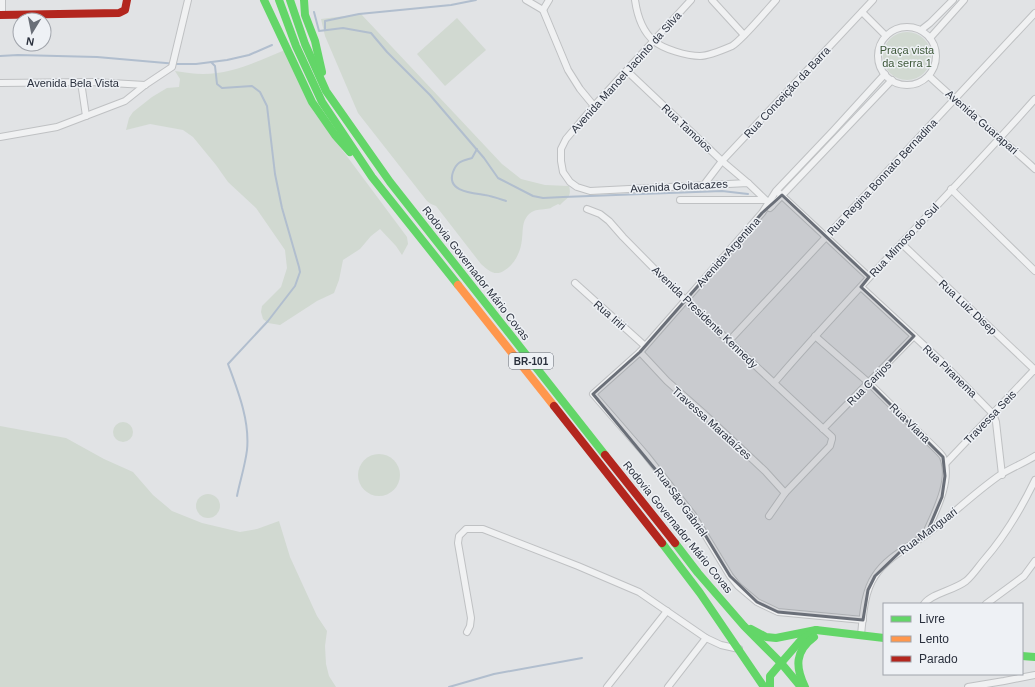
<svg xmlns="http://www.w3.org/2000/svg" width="1035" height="687" font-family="Helvetica,sans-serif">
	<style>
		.green { fill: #d1d9d1 }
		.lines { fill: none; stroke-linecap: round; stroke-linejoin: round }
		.stream { stroke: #b1bece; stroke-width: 2 }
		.street-casing { stroke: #bfc1c3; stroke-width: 8 }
		.street { stroke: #f0f1f2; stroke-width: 6 }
		.fast { stroke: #63d668; stroke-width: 8 }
		.slow { stroke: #ff974d; stroke-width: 8 }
		.jam { stroke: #b3261e; stroke-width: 8 }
		.marked { fill: #6a6f78; fill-opacity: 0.2; stroke: #6a6f78; stroke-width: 3; stroke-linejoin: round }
		.labels { text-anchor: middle; stroke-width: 3; stroke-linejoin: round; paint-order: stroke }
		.shield { fill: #eef1f5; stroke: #656a74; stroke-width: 1 }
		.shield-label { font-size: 10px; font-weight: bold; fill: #2a303d }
		.park-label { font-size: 11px; fill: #3d5738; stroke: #eef1f5 }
		.street-label { font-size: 11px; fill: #2a303d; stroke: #eef1f5 }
	</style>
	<rect width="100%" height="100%" fill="#e1e3e5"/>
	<g class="green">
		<path d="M361,14L502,164L521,179L545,185L569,186C572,197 567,198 560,205L558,204C556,205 552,207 551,208C541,211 533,207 526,218C522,224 523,232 522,239C521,251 515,264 505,270C495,277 489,271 481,264L436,206L431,204L427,201L358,113L325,36L321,19Z"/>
		<path d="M457,18L486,50L445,86L417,54Z"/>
		<circle cx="907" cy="56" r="24"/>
		<path d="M285,50L314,112L407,237L408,244L402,255L396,246L380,229L371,236L360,249L343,260L339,280L334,293L317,301L280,325L268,323L263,319L261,312L262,306L281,287L287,268L285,250L256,208L228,182L216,165L193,137L183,130L150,124L126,130L129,118L133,112L152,97L167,88L179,87L180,79L175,71C184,72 194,74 203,74C233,74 258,61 285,50Z"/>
		<circle cx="123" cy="432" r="10"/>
		<path d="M0,426L66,438L104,459L133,472L153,495L172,511L202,523L240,532L257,529L279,521L290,557L317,616L327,631L325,646L326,664L329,676L336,687H0Z"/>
		<circle cx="379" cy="475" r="21"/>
		<circle cx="208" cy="506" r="12"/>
	</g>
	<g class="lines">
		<g class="stream">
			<path d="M314,12L319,31L343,28L371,33L387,52L430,95L484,158L498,178L533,196L543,198L563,197L722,191L748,194"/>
			<path d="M325,30V21L359,14L451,5L476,0"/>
			<path d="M0,56L18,55L97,57L177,64H196L227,60L249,55L272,45"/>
			<path d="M211,62L215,66L217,84L222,88L252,86L260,92L267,106L275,174L282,208L299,267L300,272L295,286L268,321L228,364C238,391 250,421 247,450C245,466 240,481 237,496"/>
			<path d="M477,149L472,158C462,161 457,161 453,172C446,192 473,193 485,195C492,196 500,199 506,201"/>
			<path d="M449,687L494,674L582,658"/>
		</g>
		<defs>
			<g id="street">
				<path d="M526,0L543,10L568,70L580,89L594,106"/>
				<path d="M635,0C637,14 642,31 654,41C663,49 687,56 700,56C707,56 725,49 732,46C742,40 767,10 776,0"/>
				<path d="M691,0L594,106L566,139L561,149V161L563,172L570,182L577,187L590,191L748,183L772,206"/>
				<path d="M712,0L744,35"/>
				<path d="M543,10L549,0"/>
				<path d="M862,12L886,36"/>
				<path d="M2,14V0"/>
				<circle cx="907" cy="56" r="29"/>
				<path d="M921,30L930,23L953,0"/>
				<path d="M930,38L964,0"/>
				<path d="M627,71L722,161L748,183"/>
				<path d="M929,76C963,108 1000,137 1035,169"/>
				<path d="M81,82L86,116"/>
				<path d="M0,83L94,82L145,85"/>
				<path d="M0,137L57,127L125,101L145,85L172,67L188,0"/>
				<path d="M703,186L722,161L873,0"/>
				<path d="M951,189L1035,271"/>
				<path d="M779,193L869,277"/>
				<path d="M680,200H765"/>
				<path d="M770,208L892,80"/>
				<path d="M587,209L600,214L609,221L623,237L685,300L774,383L832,437V439L830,446L785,493L769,516"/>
				<path d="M902,244L1035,370"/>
				<path d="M575,283L645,346"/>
				<path d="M861,287L941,361L993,414L996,422L1002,475"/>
				<path d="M815,336L869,383L937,450C939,452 942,455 943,457C953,479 935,513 926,533"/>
				<path d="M729,341L1035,13"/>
				<path d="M640,352L667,381L702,412L765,471L785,493"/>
				<path d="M774,383C858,285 950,195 1035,99"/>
				<path d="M823,429L914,336"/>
				<path d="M945,464L1035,369"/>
				<path d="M924,604C932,593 953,591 966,581C973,575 978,567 984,560C1005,536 1021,509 1035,480"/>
				<path d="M986,604L1024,576L1035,561"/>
				<path d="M863,620L778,612L757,602L738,586L730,576L693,515L646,455L593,394L640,352L762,213L776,191L833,131L885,74"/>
				<path d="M467,632L470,626L471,618L458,543L459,536L466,529H483L578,566L639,592L706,638L721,645L739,649"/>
				<path d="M861,635C863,616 864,592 875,576C887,557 909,547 927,534C952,515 974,493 1000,475C1011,468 1024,463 1035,456"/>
				<path d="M607,687L667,611"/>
				<path d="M668,687L706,638"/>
				<path d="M968,687L1004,681L1035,675"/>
			</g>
		</defs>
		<use href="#street" class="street-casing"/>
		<use href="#street" class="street"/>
		<g class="fast">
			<path d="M264,0L312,102L335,135L350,152"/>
			<path d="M279,0L296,46L322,102L372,177L458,285"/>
			<path d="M290,0L305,44L326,91L390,182L605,455"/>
			<path d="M304,0L305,15L315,41L322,72"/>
			<path d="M662,543L700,593L764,687"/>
			<path d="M675,543L698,573L744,626L781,663L801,687"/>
			<path d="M751,629L766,637L776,638L816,630"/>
			<path d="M1022,656L1035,657"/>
			<path d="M781,663L801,640L816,630L884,638"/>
			<path d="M770,687V676L781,663"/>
			<path d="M805,687C795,667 795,651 814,637"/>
		</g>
		<path class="slow" d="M458,285L554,406"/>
		<g class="jam">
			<path d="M0,15L119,13L125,10L127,0"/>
			<path d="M554,406L662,543"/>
			<path d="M605,455L675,543"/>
		</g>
	</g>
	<path class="marked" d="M782,195L869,277L861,287L914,336L869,383L943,457L945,476L942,497L926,535L900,552L875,576L868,590L863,620L778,612L757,602L730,576L693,515L593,394L640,352L762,213Z"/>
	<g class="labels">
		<rect class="shield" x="509" y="353" width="44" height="16" rx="3"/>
		<g class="shield-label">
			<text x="531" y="365">BR-101</text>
		</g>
		<g class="park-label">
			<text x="907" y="54">Praça vista<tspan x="907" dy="13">da serra 1</tspan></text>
		</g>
		<g class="street-label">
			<text transform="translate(626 72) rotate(-48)" y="4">Avenida Manoel Jacinto da Silva</text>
			<text x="73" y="87">Avenida Bela Vista</text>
			<text transform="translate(787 92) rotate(-47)" y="4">Rua Conceição da Barra</text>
			<text transform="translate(982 122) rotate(41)" y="4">Avenida Guarapari</text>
			<text transform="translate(687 128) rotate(43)" y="4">Rua Tamoios</text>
			<text transform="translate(882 177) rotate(-47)" y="4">Rua Regina Bonnato Bernadina</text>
			<text transform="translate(679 186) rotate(-3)" y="4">Avenida Goitacazes</text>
			<text transform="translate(904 240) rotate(-47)" y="4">Rua Mimoso do Sul</text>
			<text transform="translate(728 252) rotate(-48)" y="4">Avenida Argentina</text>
			<text transform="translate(476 273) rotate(52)" y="4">Rodovia Governador Mário Covas</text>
			<text transform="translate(968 307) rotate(43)" y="4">Rua Luiz Disep</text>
			<text transform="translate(610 315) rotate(41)" y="4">Rua Iriri</text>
			<text transform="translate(705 317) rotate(44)" y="4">Avenida Presidente Kennedy</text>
			<text transform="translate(950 371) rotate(44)" y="4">Rua Piranema</text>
			<text transform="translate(869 383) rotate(-45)" y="4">Rua Carijos</text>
			<text transform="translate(990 417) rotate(-46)" y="4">Travessa Seis</text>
			<text transform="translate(712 423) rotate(42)" y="4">Travessa Marataízes</text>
			<text transform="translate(910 423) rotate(44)" y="4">Rua Viana</text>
			<text transform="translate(681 502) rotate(54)" y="4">Rua São Gabriel</text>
			<text transform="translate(678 527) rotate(51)" y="4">Rodovia Governador Mário Covas</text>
			<text transform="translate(928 531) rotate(-37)" y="4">Rua Manguari</text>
		</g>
	</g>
	<rect x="883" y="603" width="140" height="72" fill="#eef1f5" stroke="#a0a4ab"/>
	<rect x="891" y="616" width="20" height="6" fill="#63d668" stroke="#a0a4ab"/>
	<text x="919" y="623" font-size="12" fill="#2a303d">Livre</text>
	<rect x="891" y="636" width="20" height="6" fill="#ff974d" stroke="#a0a4ab"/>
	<text x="919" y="643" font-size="12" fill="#2a303d">Lento</text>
	<rect x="891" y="656" width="20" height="6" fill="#b3261e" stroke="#a0a4ab"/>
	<text x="919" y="663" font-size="12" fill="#2a303d">Parado</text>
	<g transform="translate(32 32) rotate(190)"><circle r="19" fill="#eef1f5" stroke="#a0a4ab"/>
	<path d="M0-3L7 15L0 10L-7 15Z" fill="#6a6f78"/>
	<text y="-6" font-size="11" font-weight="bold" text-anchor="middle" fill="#2a303d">N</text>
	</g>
</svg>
